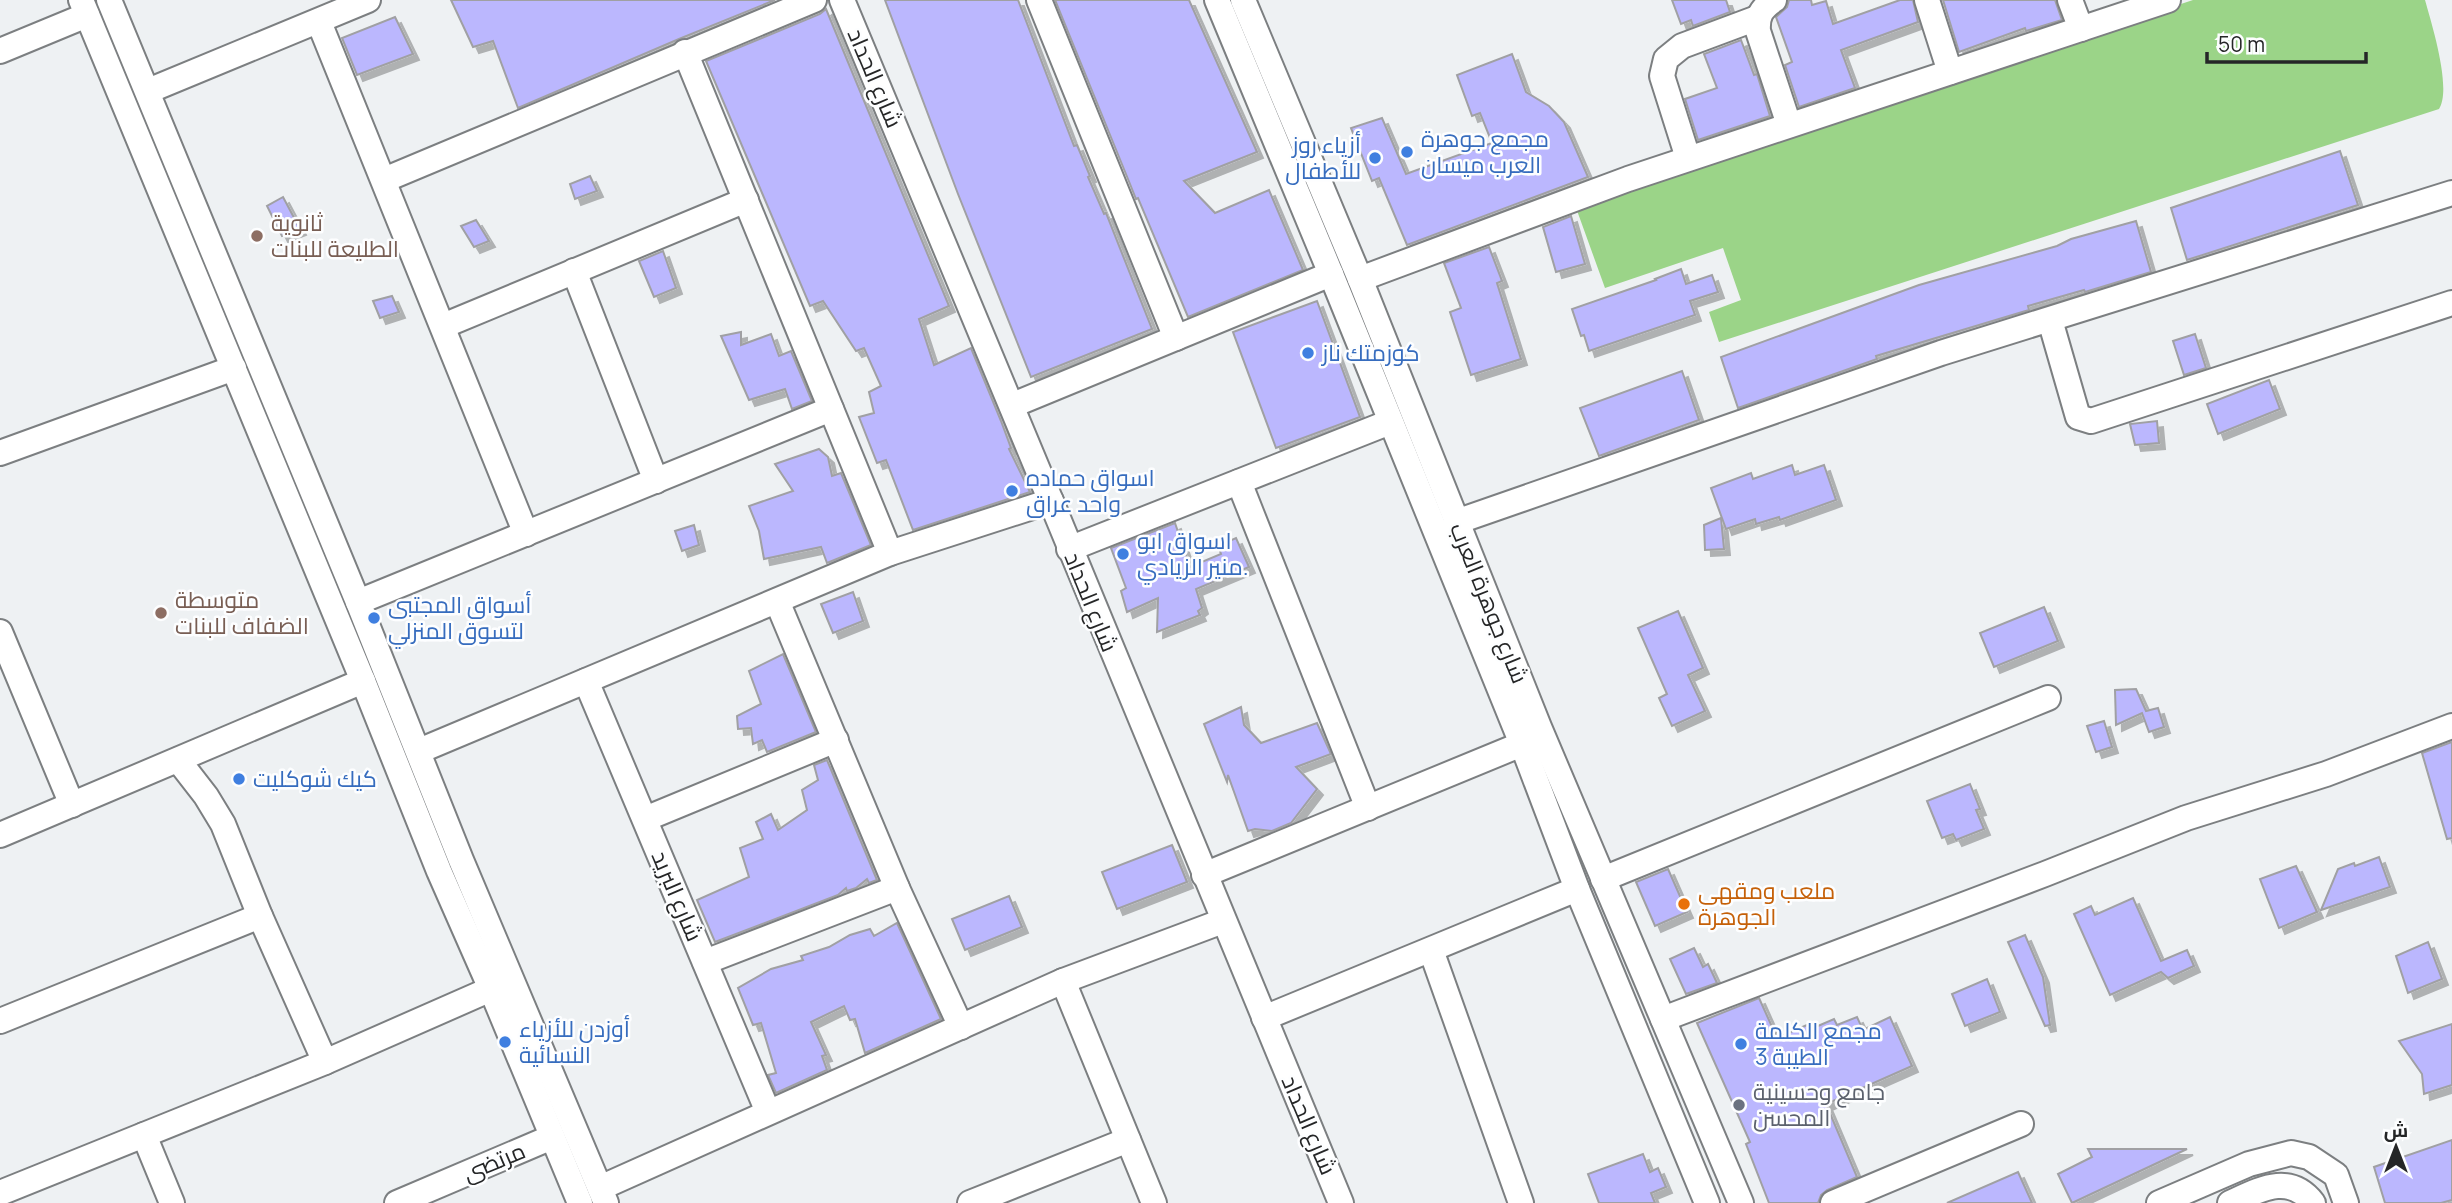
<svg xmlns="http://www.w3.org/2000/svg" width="2452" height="1203" font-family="Manrope,Cairo,sans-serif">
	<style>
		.green { fill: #9bd488 }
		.building { fill: #bbb7fe; stroke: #a0a0a3; stroke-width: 2; filter: url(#shadow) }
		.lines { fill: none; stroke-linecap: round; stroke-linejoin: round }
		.minor-casing { stroke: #7c7f81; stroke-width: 28 }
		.minor { stroke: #fff; stroke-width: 24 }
		.shop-dot { fill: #3f7fe0; stroke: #fdfeff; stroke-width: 2.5 }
		.education-dot { fill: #8d6e63; stroke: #fdfeff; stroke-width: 2.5 }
		.food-dot { fill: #e8710a; stroke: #fdfeff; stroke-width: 2.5 }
		.worship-dot { fill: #6b7280; stroke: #fdfeff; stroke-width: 2.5 }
		.labels { text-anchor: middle; stroke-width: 5; stroke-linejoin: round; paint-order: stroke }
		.street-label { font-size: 23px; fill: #252627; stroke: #fdfeff }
		.shop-label { font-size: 23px; fill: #366cbe; stroke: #fdfeff; text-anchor: start }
		.education-label { font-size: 23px; fill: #785e54; stroke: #fdfeff; text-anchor: start }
		.food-label { font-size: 23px; fill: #c56008; stroke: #fdfeff; text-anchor: start }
		.worship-label { font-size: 23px; fill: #5b616d; stroke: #fdfeff; text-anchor: start }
	</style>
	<defs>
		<filter id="shadow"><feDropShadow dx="6" dy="6" stdDeviation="0" flood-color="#0004"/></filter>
	</defs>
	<rect width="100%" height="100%" fill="#eef1f3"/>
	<path class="green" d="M2193,0H2425C2432,25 2452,89 2439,109L1719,342L1709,312L1741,300L1723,248L1605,288L1575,205Z"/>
	<g class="building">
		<path d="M451,0H775L679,39L518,108L493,41L473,47Z"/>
		<path d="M885,0H1018L1074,146L1077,145L1090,176L1088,177L1104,214L1106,213L1152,329L1031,377L958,194Z"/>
		<path d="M1055,0H1189L1257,152L1184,181L1215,213L1269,190L1303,270L1188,317L1138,198L1136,199L1130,184Z"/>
		<path d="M1672,0H1726L1730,12L1693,26L1691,20L1681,24Z"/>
		<path d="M1789,0H1811L1812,5L1826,1L1833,24L1900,0H1913L1918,22L1841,50L1855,88L1799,107L1785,65L1792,62L1776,17L1787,7Z"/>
		<path d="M1943,0H2055L2062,20L2026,31L2025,28L1959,52Z"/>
		<path d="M826,9L949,306L919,319L934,365L971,348L1001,421L1011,448L1009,449L1030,492L913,530L886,460L877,463L859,417L874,413L869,392L881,386L864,348L856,351L823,301L810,306L706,61L820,14Z"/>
		<path d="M395,17L413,54L357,75L342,38Z"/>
		<path d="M1741,40L1754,75L1757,74L1770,116L1698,140L1685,99L1717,88L1704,54Z"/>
		<path d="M1512,54L1526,92L1549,106L1564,122L1588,177L1407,245L1379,178L1372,181L1351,128L1382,118L1406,174L1492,143L1480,113L1472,116L1457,75Z"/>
		<path d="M2340,151L2358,205L2187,260L2171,208Z"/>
		<path d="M590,176L597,191L575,199L570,184Z"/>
		<path d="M283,197L300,229L282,236L267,206Z"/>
		<path d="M1571,216L1585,264L1556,272L1543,227Z"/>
		<path d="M476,220L489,241L474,247L461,226Z"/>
		<path d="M2136,221L2151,272L2085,292L2084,290L2028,306L2029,310L1876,356L1877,359L1863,364L1738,408L1721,357L1919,285L2057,246L2071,239Z"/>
		<path d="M1489,247L1502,281L1497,283L1521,359L1471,375L1450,312L1461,308L1444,263Z"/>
		<path d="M663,251L676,288L654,297L639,261Z"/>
		<path d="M1681,269L1686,284L1712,275L1718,292L1690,301L1695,315L1589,351L1584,335L1581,336L1572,309L1656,280L1655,279Z"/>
		<path d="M392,296L399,312L380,318L373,301Z"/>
		<path d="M1317,301L1360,417L1276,448L1233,332Z"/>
		<path d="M741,332V345L771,334L779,356L791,351L812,401L792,409L785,389L749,400L721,336Z"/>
		<path d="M2195,334L2206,368L2184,375L2173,341Z"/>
		<path d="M1682,371L1699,420L1599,456L1580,408Z"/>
		<path d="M2269,380L2280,409L2218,434L2207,404Z"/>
		<path d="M2157,421L2159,443L2135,445L2130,424Z"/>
		<path d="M819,449L828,457L832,476L841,473L871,545L827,563L821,547L764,559L759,531L749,506L793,491L775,464Z"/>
		<path d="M1792,465L1795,475L1824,465L1836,500L1780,520L1779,517L1756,524L1755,519L1726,529L1711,488L1751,473L1753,479Z"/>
		<path d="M1721,518L1724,549L1705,550L1704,525Z"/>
		<path d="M1175,523L1190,567L1221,554L1218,546L1236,538L1249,567L1196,589L1202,608L1198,611L1200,615L1157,632L1158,598L1127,612L1121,591L1126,588L1111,548Z"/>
		<path d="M694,525L699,545L682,551L675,531Z"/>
		<path d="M853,592L863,621L833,633L821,604Z"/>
		<path d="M2044,607L2058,641L1994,667L1980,633Z"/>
		<path d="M1678,611L1703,668L1688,675L1705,711L1672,726L1659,698L1667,694L1638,628Z"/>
		<path d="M783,654L816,732L767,752L762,740L753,744L751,728L738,729L737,716L761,704L749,671Z"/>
		<path d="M2136,689L2146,711L2158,708L2164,727L2149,732L2142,713L2116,725L2115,690Z"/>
		<path d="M1241,707L1244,725L1261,743L1317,723L1331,754L1296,767L1317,789L1291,823L1272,831L1255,829L1248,831L1228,775L1227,782L1204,724Z"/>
		<path d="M2104,721L2112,747L2096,752L2087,726Z"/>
		<path d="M2452,742V838L2447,839L2422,753Z"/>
		<path d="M827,760L877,880L869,883L867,879L856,888L847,891L846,888L838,895L715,942L697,900L749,877L740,848L763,839L756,822L771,814L778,830L807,810L802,790L818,780L814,765Z"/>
		<path d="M1970,784L1980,809L1976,810L1984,829L1956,840L1953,834L1942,838L1927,801Z"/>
		<path d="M1172,845L1187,882L1117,909L1102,872Z"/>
		<path d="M2379,857L2390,887L2321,910L2338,869L2354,863L2355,866Z"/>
		<path d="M2296,866L2317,912L2279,928L2260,879Z"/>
		<path d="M1668,869L1687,912L1655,926L1636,882Z"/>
		<path d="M1009,896L1022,927L965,950L952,919Z"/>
		<path d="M2133,898L2161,961L2187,950L2194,966L2168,978L2161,972L2110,995L2074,914L2091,906L2095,915Z"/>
		<path d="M897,923L941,1019L865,1053L855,1019L850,1020L844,1006L811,1022L826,1055L822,1056L827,1070L776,1093L768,1075L776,1073L761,1023L753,1025L738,988L771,969L803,960L801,956L829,947L850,935L870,929L874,936Z"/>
		<path d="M2025,935L2043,977L2050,1025L2045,1026L2008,942Z"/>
		<path d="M2428,942L2442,979L2408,993L2396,956Z"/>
		<path d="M1694,948L1703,967L1708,964L1717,983L1686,994L1670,959Z"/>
		<path d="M1987,979L2000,1012L1965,1026L1952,994Z"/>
		<path d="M1759,998L1777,1038L1807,1025L1811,1029L1834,1019L1837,1025L1857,1017L1863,1030L1890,1017L1912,1066L1826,1104L1857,1177L1827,1190L1821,1195L1818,1203H1769L1746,1144L1750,1142L1697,1023Z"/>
		<path d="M2452,1024V1085L2424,1094L2422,1074L2399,1041Z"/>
		<path d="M2452,1140V1200L2441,1203H2385L2374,1167Z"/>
		<path d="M2088,1149H2187L2072,1203L2058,1174L2092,1157Z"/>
		<path d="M1643,1154L1650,1172L1658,1168L1666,1187L1651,1193L1655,1203H1599L1588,1174Z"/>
		<path d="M2018,1172L2032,1203H1947Z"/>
	</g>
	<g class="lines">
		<defs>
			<g id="minor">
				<path d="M81,0L363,681L439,871L491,989L580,1203"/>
				<path d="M109,0L358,602L461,860L606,1203"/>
				<path d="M842,0C1011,400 1174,802 1341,1203"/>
				<path d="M1039,0L1176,338"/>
				<path d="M1217,0L1331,274L1522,744L1577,889L1707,1203"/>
				<path d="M1243,0L1360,279L1539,727L1741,1203"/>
				<path d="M1774,0C1761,9 1757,16 1758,31L1789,125"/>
				<path d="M1927,0L1950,72"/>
				<path d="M2070,0L2081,29"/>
				<path d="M319,22L526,534"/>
				<path d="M0,51L87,15"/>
				<path d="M685,52L890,553"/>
				<path d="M148,91L368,0"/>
				<path d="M1688,158L1662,76L1666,59L1682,46L1757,18"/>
				<path d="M384,180L814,0"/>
				<path d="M574,271L656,481"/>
				<path d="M1360,279L1628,179L2168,0"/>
				<path d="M2050,320L2078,417L2091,421L2452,303"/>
				<path d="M443,326L746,200"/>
				<path d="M1013,405L1331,274"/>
				<path d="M0,453L234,368"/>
				<path d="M1239,482L1368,808"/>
				<path d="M1456,522L1941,353L2452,193"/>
				<path d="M1069,549L1390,422"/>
				<path d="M777,601L897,888L961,1027"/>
				<path d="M358,602L831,409"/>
				<path d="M0,632L72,805"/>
				<path d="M586,681L768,1112"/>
				<path d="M419,751L890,553L1051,501"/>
				<path d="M178,760L206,796L223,824L260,916L325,1062"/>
				<path d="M645,819L836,740"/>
				<path d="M0,835L363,681"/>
				<path d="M1204,875L1522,744"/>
				<path d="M1603,879L2048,698"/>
				<path d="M1431,950L1521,1203"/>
				<path d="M705,962L897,888"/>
				<path d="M1063,981L1154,1203"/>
				<path d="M1264,1018L1577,889"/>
				<path d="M1663,1019L2045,874L2186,818L2326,774L2452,726"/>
				<path d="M0,1021L260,916"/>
				<path d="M144,1135L172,1203"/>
				<path d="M600,1188L1063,981L1223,921"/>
				<path d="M0,1193L325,1062L491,989"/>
				<path d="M397,1203L552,1137"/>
				<path d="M970,1203L1128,1140"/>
				<path d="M1833,1203L2021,1124"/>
				<path d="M2159,1203L2249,1164L2291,1153L2309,1157L2336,1175L2346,1203"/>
				<path d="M2230,1203C2259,1190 2289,1172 2313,1203"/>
			</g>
		</defs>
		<use href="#minor" class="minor-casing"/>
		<use href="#minor" class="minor"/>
	</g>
	<g class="shop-dot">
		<circle cx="1407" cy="152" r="7"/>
		<circle cx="1375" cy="158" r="7"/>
		<circle cx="1308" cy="353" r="7"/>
		<circle cx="1012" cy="491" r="7"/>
		<circle cx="1123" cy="554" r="7"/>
		<circle cx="374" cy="618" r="7"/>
		<circle cx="239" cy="779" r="7"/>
		<circle cx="505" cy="1042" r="7"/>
		<circle cx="1741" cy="1044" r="7"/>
	</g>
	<g class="education-dot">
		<circle cx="257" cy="236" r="7"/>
		<circle cx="161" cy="613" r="7"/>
	</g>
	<circle class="food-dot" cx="1684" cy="904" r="7"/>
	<circle class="worship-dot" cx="1739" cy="1105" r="7"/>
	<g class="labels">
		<g class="street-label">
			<text transform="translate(875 78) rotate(67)" y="8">شارع الحداد</text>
			<text transform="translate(1091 602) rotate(68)" y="8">شارع الحداد</text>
			<text transform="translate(1489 603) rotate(68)" y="8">شارع جوهرة العرب</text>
			<text transform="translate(677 896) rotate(67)" y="8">شارع البريد</text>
			<text transform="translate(1309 1125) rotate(67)" y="8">شارع الحداد</text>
			<text transform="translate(494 1162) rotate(-23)" y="8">مرتضى</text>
		</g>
		<g class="shop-label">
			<text x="1421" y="147">مجمع جوهرة<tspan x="1421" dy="26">العرب ميسان</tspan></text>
			<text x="1361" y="153" text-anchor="end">أزياء روز<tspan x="1361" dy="26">للأطفال</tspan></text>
			<text x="1322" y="361">كوزمتك ناز</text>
			<text x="1026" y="486">اسواق حماده<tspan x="1026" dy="26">واحد عراق</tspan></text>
			<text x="1137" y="549">اسواق ابو<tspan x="1137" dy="26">منير الزيادي.</tspan></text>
			<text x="388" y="613">أسواق المجتبى<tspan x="388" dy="26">لتسوق المنزلي</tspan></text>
			<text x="253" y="787">كيك شوكليت</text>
			<text x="519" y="1037">أوزدن للأزياء<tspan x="519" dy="26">النسائية</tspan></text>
			<text x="1755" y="1039">مجمع الكلمة<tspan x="1755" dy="26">الطيبة 3</tspan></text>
		</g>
		<g class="education-label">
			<text x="271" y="231">ثانوية<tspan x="271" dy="26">الطليعة للبنات</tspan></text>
			<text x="175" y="608">متوسطة<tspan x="175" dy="26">الضفاف للبنات</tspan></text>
		</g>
		<g class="food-label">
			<text x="1698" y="899">ملعب ومقهى<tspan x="1698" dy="26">الجوهرة</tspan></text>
		</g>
		<g class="worship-label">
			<text x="1753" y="1100">جامع وحسينية<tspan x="1753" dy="26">المحسن</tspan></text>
		</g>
	</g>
	<g transform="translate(2396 1147)" stroke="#fdfeff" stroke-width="5" paint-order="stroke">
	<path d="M0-5L12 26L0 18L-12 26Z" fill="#252627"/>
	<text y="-10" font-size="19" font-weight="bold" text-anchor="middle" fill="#252627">ش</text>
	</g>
	<path d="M2207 52v10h159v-10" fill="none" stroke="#252627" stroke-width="3.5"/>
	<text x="2218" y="52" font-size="21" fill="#252627" stroke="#fdfeff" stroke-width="5" paint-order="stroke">50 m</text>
</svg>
